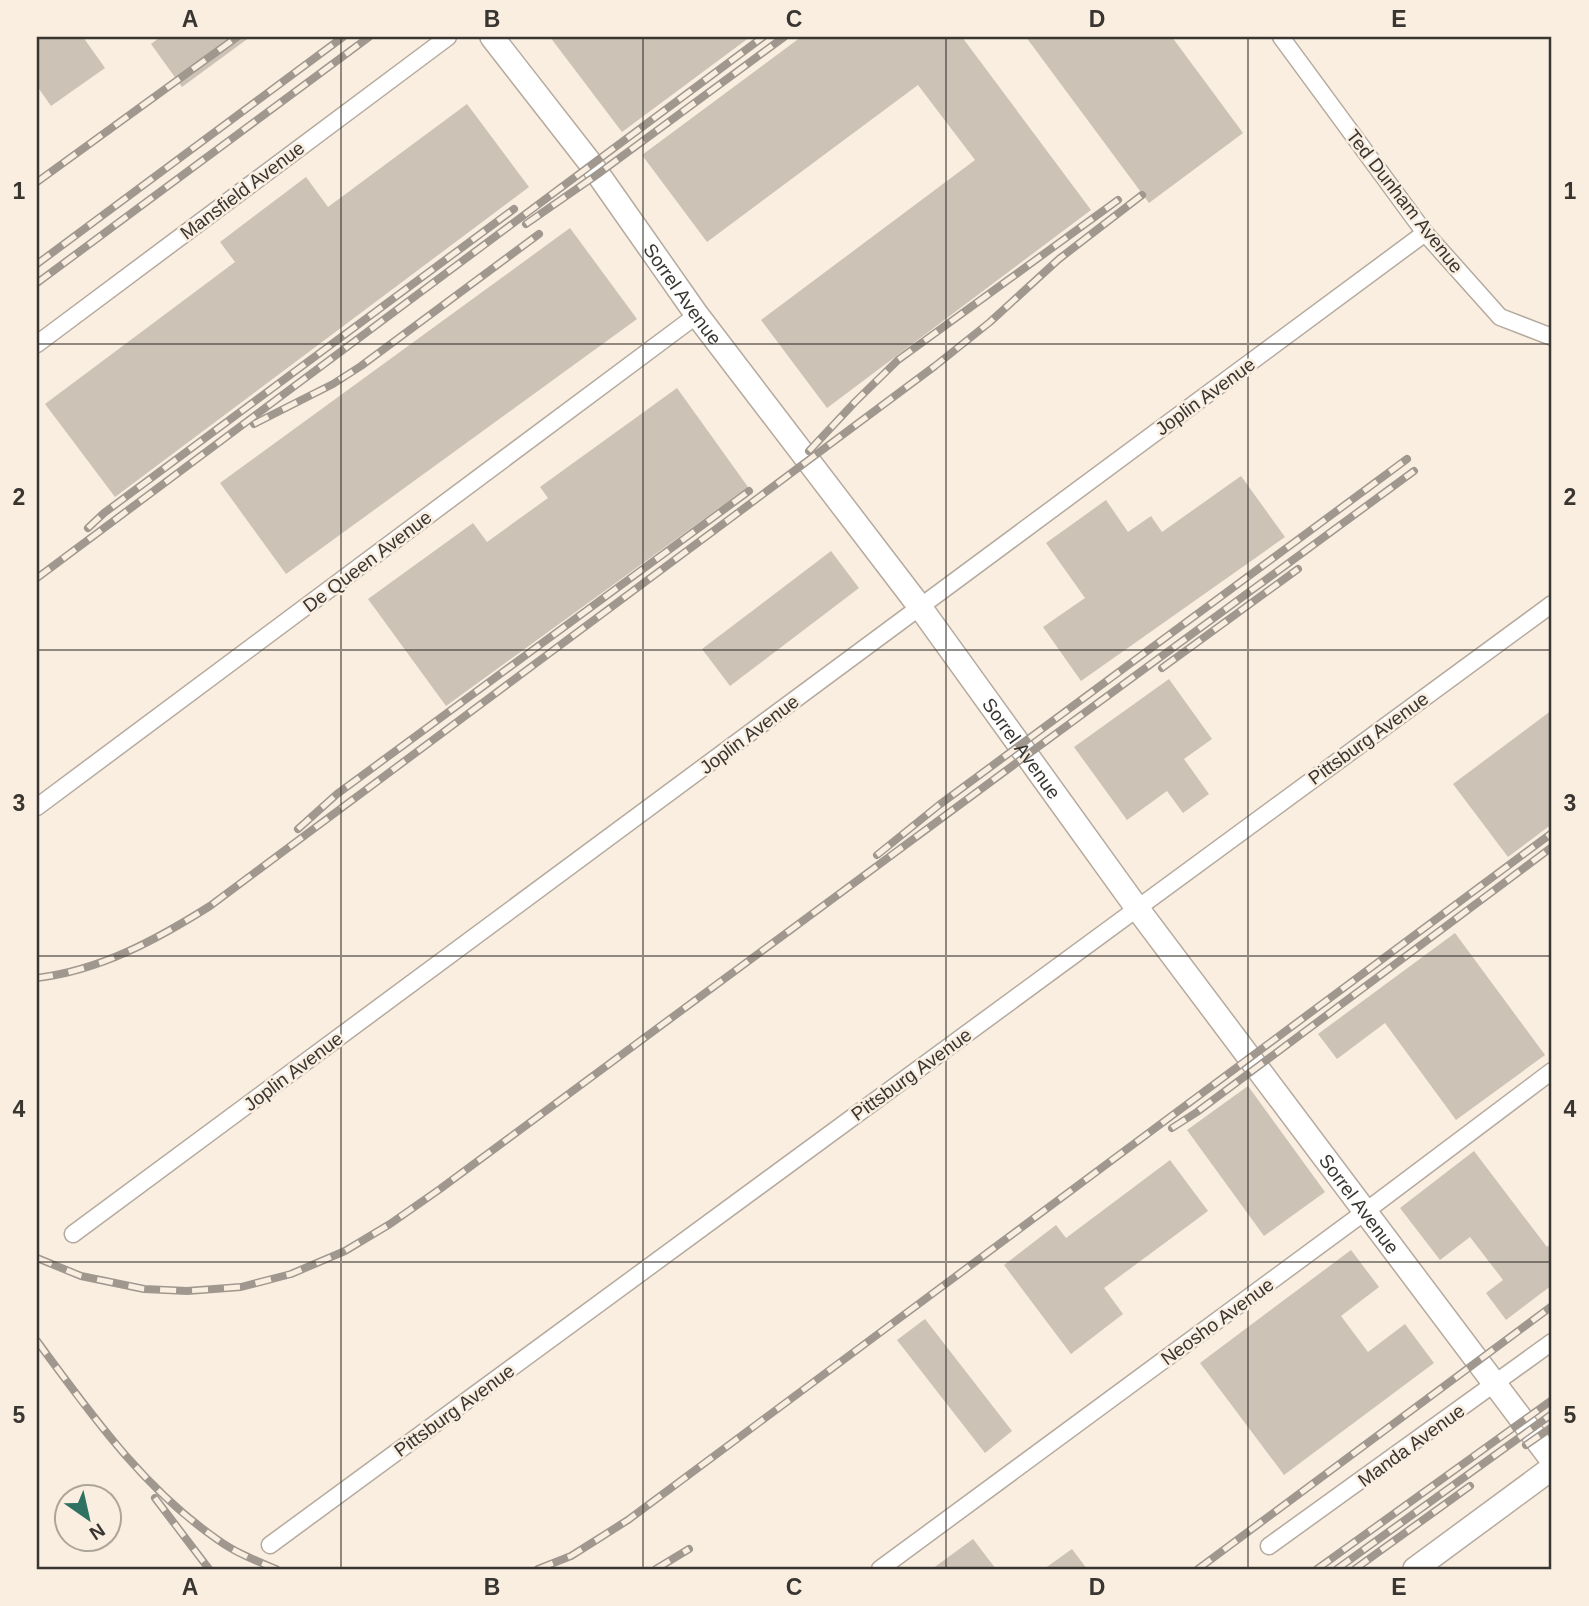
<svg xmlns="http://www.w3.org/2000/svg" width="1589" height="1606" font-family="Arial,sans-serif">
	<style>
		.building { fill: #cdc2b6 }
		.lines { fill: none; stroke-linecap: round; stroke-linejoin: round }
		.street-casing { stroke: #b5aa9e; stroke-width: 19 }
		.secondary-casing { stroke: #b5aa9e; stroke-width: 26 }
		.street { stroke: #fff; stroke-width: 16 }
		.secondary { stroke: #fff; stroke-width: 23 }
		.rail-casing { stroke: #a0988f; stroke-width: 8 }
		.rail { stroke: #faeee1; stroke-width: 5; stroke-dasharray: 16; stroke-linecap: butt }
		.grid { fill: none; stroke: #393530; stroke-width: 2; stroke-opacity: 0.55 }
		.labels { text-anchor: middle; stroke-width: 5; stroke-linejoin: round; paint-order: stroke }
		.street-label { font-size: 19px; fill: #393530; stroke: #faeee1 }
		.neatline { fill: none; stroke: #393530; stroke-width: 2.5 }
		.grid-label { font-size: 23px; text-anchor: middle; font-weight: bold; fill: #393530 }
	</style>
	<rect width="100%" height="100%" fill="#faeee1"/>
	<g class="building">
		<path d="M37,37H83L105,68L51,106L37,86Z"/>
		<path d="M160,37H250L182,87L151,44Z"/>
		<path d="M550,37H750L622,132Z"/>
		<path d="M801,37H962L1091,210L827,408L761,320L975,160L918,85L707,242L642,155Z"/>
		<path d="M1026,37H1172L1243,133L1149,203Z"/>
		<path d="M467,104L529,187L115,497L45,404L235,262L220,242L306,177L328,207Z"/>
		<path d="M570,228L637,319L286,574L220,483Z"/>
		<path d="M677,388L748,487L446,706L368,599L473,523L487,542L548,498L540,487Z"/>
		<path d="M1241,476L1285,537L1081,681L1043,627L1085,598L1046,543L1106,500L1128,532L1151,516L1162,532Z"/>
		<path d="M831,551L859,588L730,686L702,649Z"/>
		<path d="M1169,679L1212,739L1184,759L1209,794L1183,813L1167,791L1127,820L1074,747Z"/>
		<path d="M1552,710V824L1508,857L1453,784Z"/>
		<path d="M1455,933L1545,1055L1456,1120L1385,1023L1337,1059L1318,1034Z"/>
		<path d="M1248,1086L1325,1192L1264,1236L1187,1130Z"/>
		<path d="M1474,1151L1547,1247L1552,1242V1285L1506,1320L1486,1293L1503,1280L1470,1237L1440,1260L1400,1208Z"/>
		<path d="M1170,1160L1208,1211L1104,1288L1123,1314L1071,1354L1004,1265L1056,1225L1066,1238Z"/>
		<path d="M1351,1250L1379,1287L1341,1316L1368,1352L1405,1324L1434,1363L1284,1475L1200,1363Z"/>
		<path d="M925,1319L1012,1431L985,1453L897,1340Z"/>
		<path d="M973,1539L996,1569H932Z"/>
		<path d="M1072,1549L1087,1569H1044Z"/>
	</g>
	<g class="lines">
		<defs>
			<g id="street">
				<path d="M1281,37L1425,233L1500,317L1552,337"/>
				<path d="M37,344L448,37"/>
				<path d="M37,807L697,315"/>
				<path d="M73,1234L1425,233"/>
				<path d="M270,1545L1552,604"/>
				<path d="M1269,1546L1552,1342"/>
				<path d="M880,1569L1366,1211L1552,1071"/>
			</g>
			<g id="secondary">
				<path id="s1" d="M492,37L591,164L697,315L920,607L1137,908L1552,1460"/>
				<path d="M1415,1569L1552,1468"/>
			</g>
		</defs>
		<use href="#street" class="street-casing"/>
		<use href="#secondary" class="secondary-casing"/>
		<use href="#street" class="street"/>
		<use href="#secondary" class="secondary"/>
		<defs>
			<g id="rail">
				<path d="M37,182L237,37"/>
				<path d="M526,224L598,174L784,37"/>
				<path d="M37,264L343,37"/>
				<path d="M37,283L369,37"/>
				<path d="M254,424L333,384L361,366L539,234"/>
				<path d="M809,451L855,402L898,360L1118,200"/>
				<path d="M88,528L104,513L514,209"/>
				<path d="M37,578L763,37"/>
				<path d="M1162,668L1298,569"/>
				<path d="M298,829L337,794L749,491"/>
				<path d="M877,855L939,805L1407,459"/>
				<path d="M37,978C101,970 156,940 210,906L935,366L990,322L1059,259L1142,195"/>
				<path d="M1172,1128L1197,1112L1552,847"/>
				<path d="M37,1258L81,1276L144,1289L187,1291L241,1287L291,1274L345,1251L390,1224L440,1189L1027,755L1414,471"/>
				<path d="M37,1341C91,1414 143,1488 218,1540C236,1553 257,1561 276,1569"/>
				<path d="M1526,1445L1552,1427"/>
				<path d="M155,1498L209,1569"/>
				<path d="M538,1569L571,1556L628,1520L1552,833"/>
				<path d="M656,1569L689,1549"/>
				<path d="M1198,1569L1552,1306"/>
				<path d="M1317,1569L1552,1400"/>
				<path d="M1337,1569L1552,1414"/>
				<path d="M1355,1569L1470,1486"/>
			</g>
		</defs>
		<use href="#rail" class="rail-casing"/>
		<use href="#rail" class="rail"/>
	</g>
	<path class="grid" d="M341,37V1569M643,37V1569M946,37V1569M1248,37V1569M37,344H1552M37,650H1552M37,956H1552M37,1262H1552"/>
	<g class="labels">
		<g class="street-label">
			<text transform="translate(242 190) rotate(-37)" y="7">Mansfield Avenue</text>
			<text transform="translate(1405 201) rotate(52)" y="7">Ted Dunham Avenue</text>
			<text dy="7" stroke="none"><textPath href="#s1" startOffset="320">Sorrel Avenue</textPath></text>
			<text transform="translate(1205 396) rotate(-36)" y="7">Joplin Avenue</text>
			<text transform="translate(367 561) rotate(-37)" y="7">De Queen Avenue</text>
			<text transform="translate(749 734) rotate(-37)" y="7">Joplin Avenue</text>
			<text transform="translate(1368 738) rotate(-36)" y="7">Pittsburg Avenue</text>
			<text dy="7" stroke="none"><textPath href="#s1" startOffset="887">Sorrel Avenue</textPath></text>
			<text transform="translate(293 1071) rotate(-37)" y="7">Joplin Avenue</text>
			<text transform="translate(911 1074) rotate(-36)" y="7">Pittsburg Avenue</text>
			<text dy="7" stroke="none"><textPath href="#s1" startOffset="1454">Sorrel Avenue</textPath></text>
			<text transform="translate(1217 1321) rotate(-36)" y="7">Neosho Avenue</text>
			<text transform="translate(454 1410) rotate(-36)" y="7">Pittsburg Avenue</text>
			<text transform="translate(1411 1445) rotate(-36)" y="7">Manda Avenue</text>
		</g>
	</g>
	<rect width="1589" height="1606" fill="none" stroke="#faeee1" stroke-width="77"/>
	<g transform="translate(88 1518) rotate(146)"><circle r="33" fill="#faeee1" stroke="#ada49a" stroke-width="2"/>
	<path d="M0-5L12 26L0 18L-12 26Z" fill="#307262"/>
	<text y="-10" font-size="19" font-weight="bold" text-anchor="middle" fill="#393530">N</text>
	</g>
	<rect x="38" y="38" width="1512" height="1530" class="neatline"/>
	<g class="grid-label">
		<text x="190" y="27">A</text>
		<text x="492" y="27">B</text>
		<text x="794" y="27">C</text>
		<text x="1097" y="27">D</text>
		<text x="1399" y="27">E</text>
		<text x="19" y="199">1</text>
		<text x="1570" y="199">1</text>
		<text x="19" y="505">2</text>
		<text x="1570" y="505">2</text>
		<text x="19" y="811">3</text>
		<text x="1570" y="811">3</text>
		<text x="19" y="1117">4</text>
		<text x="1570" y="1117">4</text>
		<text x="19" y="1423">5</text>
		<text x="1570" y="1423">5</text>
		<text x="190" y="1595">A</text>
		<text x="492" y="1595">B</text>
		<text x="794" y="1595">C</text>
		<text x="1097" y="1595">D</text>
		<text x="1399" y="1595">E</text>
	</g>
</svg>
